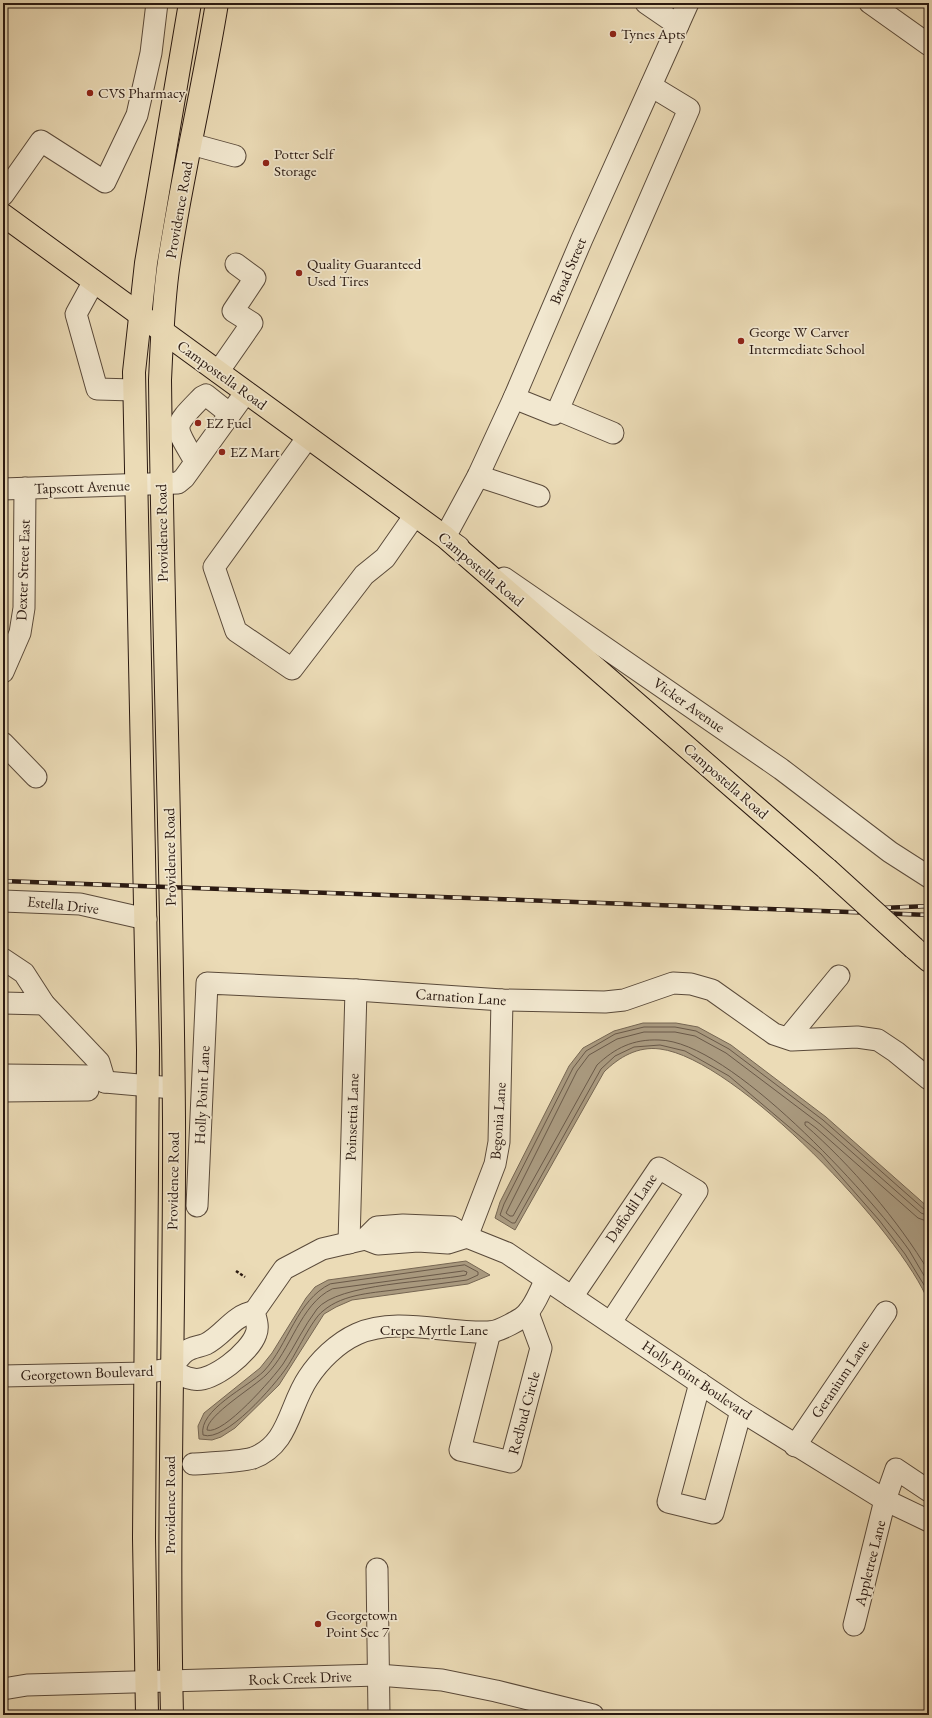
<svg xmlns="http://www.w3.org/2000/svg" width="932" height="1718" font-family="'EB Garamond',serif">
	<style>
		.water { fill: #a9997e; stroke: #766652 }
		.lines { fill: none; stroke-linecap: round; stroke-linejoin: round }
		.shore { stroke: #6a5948; stroke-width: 1 }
		.minor-casing { stroke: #5a4a3a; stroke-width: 23 }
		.major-casing { stroke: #2a1911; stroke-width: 24 }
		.path { stroke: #2a1911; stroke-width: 2.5; stroke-dasharray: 3 2; stroke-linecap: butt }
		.minor { stroke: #f2e8d0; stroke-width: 21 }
		.major { stroke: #ebdbb6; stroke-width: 22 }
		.rail-casing { stroke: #2a1911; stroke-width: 4.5 }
		.rail { stroke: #f2e8d0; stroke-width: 3; stroke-dasharray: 9; stroke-linecap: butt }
		.major-bridge-casing { stroke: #2a1911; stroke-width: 24; stroke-linecap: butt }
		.major-bridge { stroke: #ebdbb6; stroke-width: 22 }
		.poi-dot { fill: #8f2418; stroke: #f2e8d0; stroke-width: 1.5 }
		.labels { text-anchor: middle; stroke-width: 3.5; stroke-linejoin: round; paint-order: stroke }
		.poi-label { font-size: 15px; fill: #2a1911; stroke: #f2e8d0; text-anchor: start }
		.street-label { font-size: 15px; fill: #2a1911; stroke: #f2e8d0 }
	</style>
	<rect width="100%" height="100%" fill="#ebdbb6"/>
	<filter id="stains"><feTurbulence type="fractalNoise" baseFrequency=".005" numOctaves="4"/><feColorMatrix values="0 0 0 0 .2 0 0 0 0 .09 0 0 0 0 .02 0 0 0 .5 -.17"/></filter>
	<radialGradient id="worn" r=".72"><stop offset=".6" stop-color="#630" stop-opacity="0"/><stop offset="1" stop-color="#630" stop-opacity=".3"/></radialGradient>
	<g class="water">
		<path d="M643,1023H676L698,1027L731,1045L826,1117L929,1208V1303C902,1233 736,1058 660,1049C638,1046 619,1057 604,1072L515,1230L495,1218L500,1202L569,1066L583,1048L614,1031Z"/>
		<path d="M466,1261L490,1275L468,1284L352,1300L336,1307L324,1314L279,1385L235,1428L221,1437L212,1440L199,1439L198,1426L204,1413L260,1368L272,1353L306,1298L315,1287L328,1280Z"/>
	</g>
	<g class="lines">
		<g class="shore">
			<path d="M929,1211L925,1210L823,1120L729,1049L696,1031L675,1027H644L615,1034L586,1051L573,1068L504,1204L500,1215L512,1223H515L601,1069L615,1056L634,1047L660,1045L685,1051L729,1076L821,1154L879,1220L905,1254L929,1293"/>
			<path d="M929,1216L921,1213L820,1124L726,1053L695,1036L675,1032H644L617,1039L589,1055L577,1071L506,1213L510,1216H513L597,1065C615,1048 633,1039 659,1040C730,1041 869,1194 909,1250C916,1261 922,1273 929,1284"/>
			<path d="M929,1222L918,1218L816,1128L808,1122H805V1125C851,1165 898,1220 929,1272"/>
			<path d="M465,1265L478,1272V1275L467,1280C445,1283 423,1286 401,1289C375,1293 344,1293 323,1311C312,1319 296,1354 287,1367C275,1385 225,1443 203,1435C198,1410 248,1387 264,1371C288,1345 297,1300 330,1284Z"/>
			<path d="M464,1271L467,1272L466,1275C432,1282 338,1283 317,1309C304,1326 295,1346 283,1364C274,1377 223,1436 207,1430C207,1415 254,1387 266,1375C291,1351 300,1304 332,1289Z"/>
		</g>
		<defs>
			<g id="minor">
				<path d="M646,3L678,25"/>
				<path d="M870,3L929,45"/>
				<path d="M191,144L235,156"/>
				<path d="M3,195L41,141L105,182L137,115L151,53L157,3"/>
				<path d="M94,281L76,314L97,389L134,390"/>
				<path d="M218,372L252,323L233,311L255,278L236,264"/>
				<path d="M514,398L554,414L558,410L689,109L651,86"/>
				<path d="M558,410L613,433"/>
				<path d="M308,437L214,567L236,631L292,669L364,575L385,558L415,515"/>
				<path d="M195,461C173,424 172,428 202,397L206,395L230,414"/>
				<path d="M478,476L539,496"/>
				<path d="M3,489L178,483L184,478L246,392"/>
				<path d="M459,547L445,537L478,476L514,398L582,239L688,3"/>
				<path d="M504,578L781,769L890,852L929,877"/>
				<path d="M3,672L20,633L24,608L25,488"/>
				<path d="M3,743L36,777"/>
				<path d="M3,901L80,904L146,919"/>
				<path d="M3,959L24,973L44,1004L99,1062L105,1082"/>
				<path d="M3,1003L44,1004"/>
				<path d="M788,1038L839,976"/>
				<path d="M3,1075L93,1076L105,1082L173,1088"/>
				<path d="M3,1091L88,1090"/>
				<path d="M197,1206L207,983L356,990L502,1000L605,1002L624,1000L673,983L691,984L712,990L774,1034L792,1040L857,1037L878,1040L896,1052L929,1079"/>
				<path d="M467,1237L495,1164L499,1142L502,1000"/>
				<path d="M365,1239L378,1244L418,1241L448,1243L467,1237"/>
				<path d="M349,1243L356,990"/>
				<path d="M572,1297L659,1168L697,1191L611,1322"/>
				<path d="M490,1332L460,1450L511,1462L541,1348L528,1313"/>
				<path d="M171,1368C177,1373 184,1378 193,1379C212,1383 250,1352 256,1334C259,1327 256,1319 254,1312L284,1269L322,1249L365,1239L377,1227L403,1225L452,1227L467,1237L507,1253L741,1411L885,1500L929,1521"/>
				<path d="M171,1368C175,1363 180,1356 185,1352C191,1347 199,1347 206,1344C224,1335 233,1315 254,1312"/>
				<path d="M3,1376L145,1373L162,1370"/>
				<path d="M700,1383L668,1502L713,1513L741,1411"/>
				<path d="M795,1446L886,1312"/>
				<path d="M193,1464C208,1463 241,1462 253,1458C289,1445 289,1406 308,1378C319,1361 337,1343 357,1334C396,1316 447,1334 489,1332C498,1332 523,1319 528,1312C536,1303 540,1290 546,1280"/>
				<path d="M377,1569L379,1715"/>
				<path d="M854,1625L885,1500L896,1469L929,1491"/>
				<path d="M3,1689L27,1685L378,1675L442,1680L496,1691L593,1715"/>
			</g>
			<g id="major">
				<path d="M3,215L445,537L827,869"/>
				<path d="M914,948L929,961"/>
				<path d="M147,1715L144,1538L148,1050L134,372L146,263L190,3"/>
				<path d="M172,1715C167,1516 175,1317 174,1118C172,872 163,626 160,380C162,340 163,301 169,262C182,175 203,90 217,3"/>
			</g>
		</defs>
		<use href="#minor" class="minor-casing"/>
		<use href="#major" class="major-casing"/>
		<path class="path" d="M236,1271L245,1277"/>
		<use href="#minor" class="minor"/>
		<use href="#major" class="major"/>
		<defs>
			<g id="rail">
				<path d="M3,881L929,915"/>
				<path d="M882,908L929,906"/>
			</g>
		</defs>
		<use href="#rail" class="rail-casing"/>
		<use href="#rail" class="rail"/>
		<defs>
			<path id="major-bridge" d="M827,869L914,948"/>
		</defs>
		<use href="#major-bridge" class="major-bridge-casing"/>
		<use href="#major-bridge" class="major-bridge"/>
	</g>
	<g class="poi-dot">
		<circle cx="613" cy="34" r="4"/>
		<circle cx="90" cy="93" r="4"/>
		<circle cx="266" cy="163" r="4"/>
		<circle cx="299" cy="273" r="4"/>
		<circle cx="741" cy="341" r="4"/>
		<circle cx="198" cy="423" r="4"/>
		<circle cx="222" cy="452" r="4"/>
		<circle cx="318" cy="1624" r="4"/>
	</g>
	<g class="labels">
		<g class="poi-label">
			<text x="621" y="39">Tynes Apts</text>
			<text x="98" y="98">CVS Pharmacy</text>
			<text x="274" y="159">Potter Self<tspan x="274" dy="17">Storage</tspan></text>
			<text x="307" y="269">Quality Guaranteed<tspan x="307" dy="17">Used Tires</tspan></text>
			<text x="749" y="337">George W Carver<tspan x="749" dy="17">Intermediate School</tspan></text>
			<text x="206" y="428">EZ Fuel</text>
			<text x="230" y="457">EZ Mart</text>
			<text x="326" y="1620">Georgetown<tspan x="326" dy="17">Point Sec 7</tspan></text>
		</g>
		<g class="street-label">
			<text transform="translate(179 210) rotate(-80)" y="5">Providence Road</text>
			<text transform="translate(568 271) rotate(-67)" y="5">Broad Street</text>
			<text transform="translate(222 375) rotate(36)" y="5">Campostella Road</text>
			<text transform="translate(82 487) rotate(-2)" y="5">Tapscott Avenue</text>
			<text transform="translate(162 533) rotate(-91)" y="5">Providence Road</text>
			<text transform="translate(481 569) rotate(40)" y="5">Campostella Road</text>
			<text transform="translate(23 570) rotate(-88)" y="5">Dexter Street East</text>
			<text transform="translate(689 705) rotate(35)" y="5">Vicker Avenue</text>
			<text transform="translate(726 781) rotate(41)" y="5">Campostella Road</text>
			<text transform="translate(170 857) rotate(-91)" y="5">Providence Road</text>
			<text transform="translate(63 905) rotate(6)" y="5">Estella Drive</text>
			<text transform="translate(461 997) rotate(4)" y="5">Carnation Lane</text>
			<text transform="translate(202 1095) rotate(-87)" y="5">Holly Point Lane</text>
			<text transform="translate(352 1117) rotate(-88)" y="5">Poinsettia Lane</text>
			<text transform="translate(498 1121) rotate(-86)" y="5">Begonia Lane</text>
			<text transform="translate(173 1181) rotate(-89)" y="5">Providence Road</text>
			<text transform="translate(631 1208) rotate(-56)" y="5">Daffodil Lane</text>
			<text x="434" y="1335">Crepe Myrtle Lane</text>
			<text transform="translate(87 1373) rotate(-2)" y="5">Georgetown Boulevard</text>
			<text transform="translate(840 1379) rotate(-56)" y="5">Geranium Lane</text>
			<text transform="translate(697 1380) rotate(34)" y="5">Holly Point Boulevard</text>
			<text transform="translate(524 1413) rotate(-75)" y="5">Redbud Circle</text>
			<text transform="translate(170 1505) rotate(-90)" y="5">Providence Road</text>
			<text transform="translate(870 1563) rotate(-76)" y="5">Appletree Lane</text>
			<text transform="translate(300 1678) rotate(-2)" y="5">Rock Creek Drive</text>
		</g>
	</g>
	<rect width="932" height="1718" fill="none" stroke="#ebdbb6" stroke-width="16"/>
	<rect x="4" y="4" width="924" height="1710" fill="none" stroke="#2a1911" stroke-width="2"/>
	<rect x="8" y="8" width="916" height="1702" fill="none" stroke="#2a1911"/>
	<rect width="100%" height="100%" filter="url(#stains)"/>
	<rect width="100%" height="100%" fill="url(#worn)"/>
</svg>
